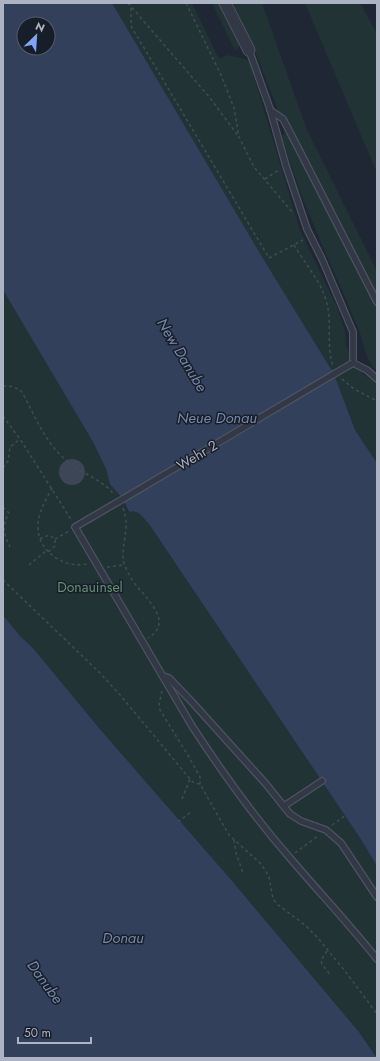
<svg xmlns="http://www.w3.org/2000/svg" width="380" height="1061" font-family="Jost,sans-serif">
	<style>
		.green { fill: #223336 }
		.water { fill: #33405b; fill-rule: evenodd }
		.building { fill: #3d4657 }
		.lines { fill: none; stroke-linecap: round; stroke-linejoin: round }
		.lane-casing { stroke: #4d5360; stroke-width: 8 }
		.street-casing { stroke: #4d5360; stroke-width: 13 }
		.path { stroke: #3e4e53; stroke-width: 1.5; stroke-dasharray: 3 3; stroke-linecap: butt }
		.lane { stroke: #323845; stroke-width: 5.5 }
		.street { stroke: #323845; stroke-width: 11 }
		.lane-bridge-casing { stroke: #4d5360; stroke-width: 8; stroke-linecap: butt }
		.lane-bridge { stroke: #323845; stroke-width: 5.5 }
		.labels { text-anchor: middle; stroke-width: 3; stroke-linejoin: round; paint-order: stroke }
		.street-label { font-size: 14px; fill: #acb3c2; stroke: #181e29 }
		.park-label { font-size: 14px; fill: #659173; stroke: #181e29 }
		.water-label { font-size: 15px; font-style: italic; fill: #7587aa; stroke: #181e29 }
	</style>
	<rect width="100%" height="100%" fill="#1f2634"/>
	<g class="green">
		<path d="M112,3H192L219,59L228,55L249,60L300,230L337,307L345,331L346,346L362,373L377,384V463L355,430L334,374L267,265Z"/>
		<path d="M212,3H221L241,44L235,51Z"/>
		<path d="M233,3H262L307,130L377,271V371C364,359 365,344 358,328C332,264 300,202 282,136L286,131L255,51L239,19Z"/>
		<path d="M305,3H360L377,34V173Z"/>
		<path d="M3,290L93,442L106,469L110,484L123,499L128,512C138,510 143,518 149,524L360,838L377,866V1057L359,1032L233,882L99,728L33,648L20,636L3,615Z"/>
	</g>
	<g class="water">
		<path d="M3,3H112L267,265L334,374L355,430L377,463V866L360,838L149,524C143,518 138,509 129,512L123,499L110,484L106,469L93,442L3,290ZM24,24H48V48H24Z"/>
		<path d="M3,615L20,636L33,648L99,728L233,882L359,1032L377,1058H3Z"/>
	</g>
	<circle class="building" cx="72" cy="472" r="13"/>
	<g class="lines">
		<defs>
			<g id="lane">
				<path d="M249,50L270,109L286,166L307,229L322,259L353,332V363L367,370L377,379"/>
				<path d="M270,110L283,119L294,140L377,302"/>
				<path d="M123,499L334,374"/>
				<path d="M116,503L75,527L192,726C222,772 254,817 290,858C319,892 349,924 377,959"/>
				<path d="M163,676L169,678L192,702L266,784L290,814L301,821L326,830L341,843L377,897"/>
				<path d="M284,806L322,781"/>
			</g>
			<path id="street" d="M225,3L249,50"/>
		</defs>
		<use href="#lane" class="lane-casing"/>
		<use href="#street" class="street-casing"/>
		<g class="path">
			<path d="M128,3L210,98L239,137"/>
			<path d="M186,3L221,75L234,108L239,137L254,167L293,213"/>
			<path d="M131,8V26L269,258L303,240"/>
			<path d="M265,179L279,170"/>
			<path d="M294,245C305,264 322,282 327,304C332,324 326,346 333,366"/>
			<path d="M342,379L354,389L377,401"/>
			<path d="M3,386C11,386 16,387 22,392C35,416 45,443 67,461C80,473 104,480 114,495"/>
			<path d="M3,416L22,442L72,521"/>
			<path d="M3,468L8,461L10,447L20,439"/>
			<path d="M52,488C46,500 38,512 38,526C37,551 64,569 87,564"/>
			<path d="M3,507L9,513C2,526 3,533 10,547"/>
			<path d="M123,508C131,529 120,544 124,563C127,573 135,585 142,592C153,606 171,624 148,638"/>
			<path d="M40,539L49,535L55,539V546L48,552"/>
			<path d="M55,539L69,531"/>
			<path d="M29,565L46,551"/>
			<path d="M107,567L125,565"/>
			<path d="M3,580L100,673L121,696L190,779L194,783L200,784L229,835L260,863L265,870L269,877L273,899L277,904L305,925L317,937L345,971L377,1014"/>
			<path d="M162,691L159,705L160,710L189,757L200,777V784"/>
			<path d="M182,799L190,779"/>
			<path d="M178,822L191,812"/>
			<path d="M332,825L346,815"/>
			<path d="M234,840L236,853L243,873"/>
			<path d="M295,853L318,836"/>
			<path d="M327,951L321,960L322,964L331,976"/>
		</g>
		<use href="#lane" class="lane"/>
		<use href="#street" class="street"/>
		<defs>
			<g id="lane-bridge">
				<path d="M334,374L353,363"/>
				<path d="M116,503L123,499"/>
			</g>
		</defs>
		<use href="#lane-bridge" class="lane-bridge-casing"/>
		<use href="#lane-bridge" class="lane-bridge"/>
	</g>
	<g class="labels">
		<g class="street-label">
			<text transform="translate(197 455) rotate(-31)" y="5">Wehr 2</text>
		</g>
		<g class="park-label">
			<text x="90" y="592">Donauinsel</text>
		</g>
		<g class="water-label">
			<text transform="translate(182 355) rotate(59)" y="5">New Danube</text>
			<text x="217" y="423">Neue Donau</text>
			<text x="123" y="943">Donau</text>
			<text transform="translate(45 982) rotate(54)" y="5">Danube</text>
		</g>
	</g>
	<rect width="380" height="1061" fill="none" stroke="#acb3c2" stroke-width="8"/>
	<g transform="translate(36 36) rotate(25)"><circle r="19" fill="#181e29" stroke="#535a66"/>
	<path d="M0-3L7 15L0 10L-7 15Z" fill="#80a3f3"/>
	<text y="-6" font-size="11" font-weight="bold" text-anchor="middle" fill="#acb3c2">N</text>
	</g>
	<path d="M18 1037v6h73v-6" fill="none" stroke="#acb3c2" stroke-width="2"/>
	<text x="24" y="1037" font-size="12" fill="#acb3c2" stroke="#181e29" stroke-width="3" paint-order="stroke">50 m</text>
</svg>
